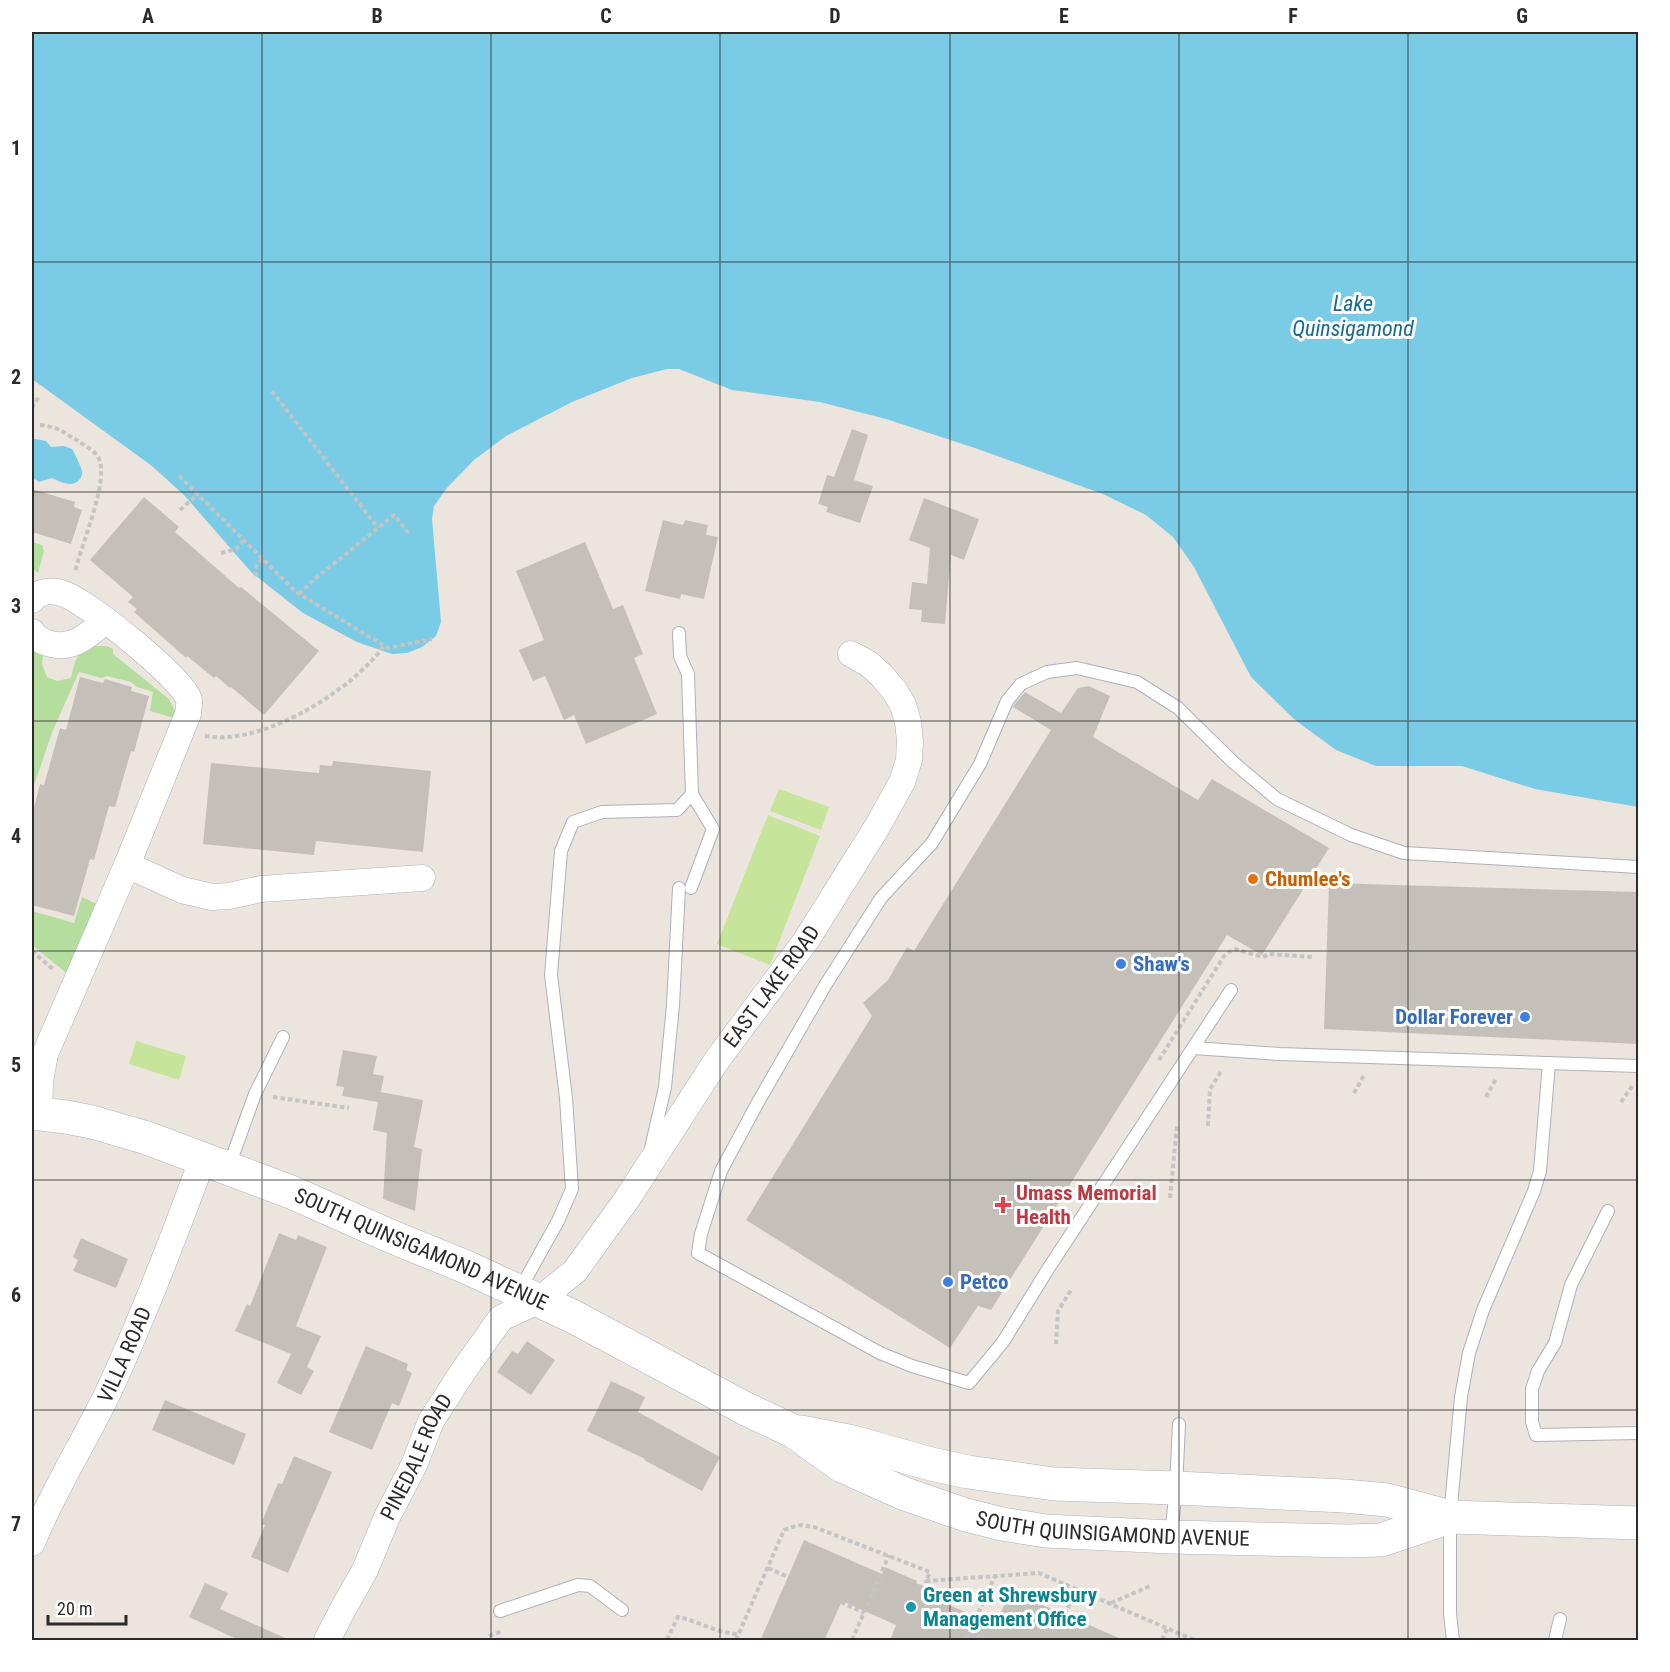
<svg xmlns="http://www.w3.org/2000/svg" width="1670" height="1672" font-family="'Roboto Condensed',sans-serif">
	<style>
		.green { fill: #b5de9e }
		.pitch { fill: #c7e49b }
		.water { fill: #79cbe6 }
		.building { fill: #c4c0b9 }
		.lines { fill: none; stroke-linecap: round; stroke-linejoin: round }
		.service-casing { stroke: #aeb0ba; stroke-width: 14 }
		.minor-casing { stroke: #aeb0ba; stroke-width: 27 }
		.secondary-casing { stroke: #aeb0ba; stroke-width: 34 }
		.path { stroke: #c4c4c4; stroke-width: 4; stroke-dasharray: 4.5 3; stroke-linecap: butt }
		.service { stroke: #fff; stroke-width: 12 }
		.minor { stroke: #fff; stroke-width: 26 }
		.secondary { stroke: #fff; stroke-width: 33 }
		.grid { fill: none; stroke: #2b2b2b; stroke-width: 1.5; stroke-opacity: 0.55 }
		.food-dot { fill: #e8710a; stroke: #fff; stroke-width: 2 }
		.shop-dot { fill: #3f7fe0; stroke: #fff; stroke-width: 2 }
		.health-dot { fill: #e0444e; stroke: #fff; stroke-width: 2 }
		.culture-dot { fill: #0f9aa8; stroke: #fff; stroke-width: 2 }
		.labels { text-anchor: middle; stroke-width: 6; stroke-linejoin: round; paint-order: stroke }
		.food-label { font-size: 21px; font-weight: bold; fill: #c56008; stroke: #fff; text-anchor: start }
		.shop-label { font-size: 21px; font-weight: bold; fill: #366cbe; stroke: #fff; text-anchor: start }
		.street-label { font-size: 21px; fill: #2b2b2b; stroke: #fff }
		.health-label { font-size: 21px; font-weight: bold; fill: #be3a42; stroke: #fff; text-anchor: start }
		.culture-label { font-size: 21px; font-weight: bold; fill: #0d838f; stroke: #fff; text-anchor: start }
		.water-label { font-size: 22px; font-style: italic; fill: #176a92; stroke: #fff }
		.neatline { fill: none; stroke: #2b2b2b; stroke-width: 2 }
		.grid-label { font-size: 20px; text-anchor: middle; font-weight: bold; fill: #2b2b2b }
	</style>
	<rect width="100%" height="100%" fill="#ebe5de"/>
	<g class="green">
		<path d="M32,542L42,545L44,551L38,573L32,568Z"/>
		<path d="M94,646H106L113,649V654L169,699L176,713L174,718L150,711L153,692L137,687L131,682L107,676L101,678L79,672L53,730L32,791V648L43,656L42,664L47,677L57,681L71,678C75,661 76,651 94,646Z"/>
		<path d="M82,897L103,907L70,976L32,945V911L74,923Z"/>
	</g>
	<g class="pitch">
		<path d="M779,789L829,807L821,830L770,811Z"/>
		<path d="M768,815L820,836L770,965L717,944Z"/>
		<path d="M136,1041L186,1056L179,1080L129,1064Z"/>
	</g>
	<g class="water">
		<path d="M32,32H1638V807L1535,789L1462,766H1376L1336,750L1295,720L1251,677L1194,567L1173,537L1146,515L1103,494L975,448L886,419L820,402L732,390L679,369H667L632,378L572,402L506,436L474,460L446,489L434,506L432,519L441,622L436,636L422,647L407,653L392,654L357,642L303,613L252,573L185,496L152,466L32,379Z"/>
		<path d="M35,439L46,441L51,447L64,446L72,449C75,454 81,466 82,472C83,474 81,478 79,480C72,488 60,482 52,478L39,482L33,478L32,440Z"/>
	</g>
	<g class="building">
		<path d="M852,429L868,435L854,480L873,486L860,523L826,512L828,507L818,504L827,475L834,477Z"/>
		<path d="M32,489L75,502L74,507L82,510L71,544L32,532Z"/>
		<path d="M144,497L179,527L175,532L239,588L241,587L319,651L264,715L231,687L230,688L216,676L214,678L187,656L186,658L134,612L137,609L128,602L133,597L90,560Z"/>
		<path d="M924,498L979,519L964,560L951,555L945,624L921,622L922,610L909,609L912,582L927,584L930,548L909,540Z"/>
		<path d="M663,520L683,525L685,520L708,525L706,535L718,537L704,599L681,594L680,599L645,591Z"/>
		<path d="M585,542L613,609L623,605L643,654L634,658L657,714L586,744L574,715L564,720L545,676L533,681L519,650L544,640L516,571Z"/>
		<path d="M80,677L103,683L105,679L132,687L131,691L149,696L134,752L131,751L115,807L109,806L94,860L90,859L74,916L32,905V815L40,784L44,785L60,728L66,730Z"/>
		<path d="M1089,686L1110,696L1093,737L1198,800L1212,779L1329,848L1262,955L1227,935L991,1310L978,1306L950,1348L746,1220L872,1016L863,1003L888,980L907,947L914,951L1051,730L1013,707L1014,705L1025,692L1061,713L1078,688Z"/>
		<path d="M333,761L431,771L423,852L316,841L314,855L203,844L211,763L319,773L320,765L332,766Z"/>
		<path d="M1329,883L1638,892V1044L1324,1029Z"/>
		<path d="M343,1050L377,1056L373,1074L384,1076L381,1092L423,1100L414,1147L422,1149L415,1211L383,1199L387,1133L373,1130L378,1102L342,1096L344,1087L336,1086Z"/>
		<path d="M279,1233L296,1240L298,1235L327,1247L296,1326L321,1336L307,1367L314,1371L301,1395L277,1383L291,1354L235,1331L247,1304L250,1306Z"/>
		<path d="M81,1238L128,1259L116,1288L73,1271L78,1260L73,1257Z"/>
		<path d="M527,1341L555,1360L531,1395L497,1372L512,1351L518,1354Z"/>
		<path d="M366,1346L408,1364L406,1370L412,1373L399,1406L392,1403L372,1450L329,1432Z"/>
		<path d="M611,1381L645,1397L638,1412L720,1457L702,1491L644,1460L645,1459L587,1431Z"/>
		<path d="M165,1400L246,1434L234,1465L152,1430Z"/>
		<path d="M294,1456L332,1472L288,1573L251,1557L265,1525L261,1524L268,1507L278,1483L282,1484Z"/>
		<path d="M804,1540L882,1574L885,1567L917,1581L916,1583L947,1595L944,1603L996,1625L1010,1591L1126,1641H890L896,1625L842,1601L824,1641H760Z"/>
		<path d="M205,1583L228,1593L220,1609L292,1641H241L189,1617Z"/>
	</g>
	<g class="lines">
		<defs>
			<g id="service">
				<path d="M691,888L713,829L692,794"/>
				<path d="M1231,990L1048,1269L1003,1342L969,1383L912,1366L880,1353L698,1253L701,1234L721,1171L757,1104L826,984L881,898L932,843L980,764L1007,701L1021,684L1047,672L1077,668L1137,682L1178,708L1234,763L1277,799L1351,835L1404,853L1638,867"/>
				<path d="M1194,1048L1279,1054L1638,1066"/>
				<path d="M651,1148L665,1087L673,1005L679,888"/>
				<path d="M229,1166L255,1094L283,1037"/>
				<path d="M1608,1211L1571,1285L1555,1343L1538,1371L1532,1389V1422L1536,1435L1638,1433"/>
				<path d="M519,1291L558,1221L572,1189L566,1098L551,975L561,851L573,822L602,812L677,810L692,794L688,674L680,656L679,633"/>
				<path d="M1171,1536L1176,1488L1179,1424"/>
				<path d="M500,1611L578,1585L590,1586L622,1610"/>
				<path d="M1453,1640L1450,1614V1517L1461,1397L1469,1353L1483,1310L1534,1191L1540,1171L1549,1063"/>
				<path d="M1555,1640L1560,1619"/>
			</g>
			<g id="minor">
				<path d="M32,600C39,591 51,590 61,593C82,597 185,680 189,700C190,704 188,710 188,714L127,865"/>
				<path d="M32,632C36,639 43,642 51,644C73,650 90,634 105,621"/>
				<path d="M39,1113L40,1081L45,1054L127,865L182,890L212,897L229,896L261,889L422,878"/>
				<path id="s1" d="M32,1543C54,1488 87,1438 112,1384C146,1310 175,1234 203,1158"/>
				<path id="s2" d="M327,1640L343,1609L365,1570L387,1517L414,1465L431,1421L464,1370L501,1318L538,1301L575,1271L627,1199L717,1060L807,939L877,827L902,782L909,760L910,741L908,722L903,705L894,690L882,676L869,664L851,654"/>
			</g>
			<g id="secondary">
				<path id="s3" d="M32,1113L66,1117L92,1122L147,1138L291,1192L390,1236L466,1267L572,1316L746,1409L793,1431L842,1466L905,1494L966,1515L1002,1524L1046,1531L1171,1537L1347,1541L1381,1540L1450,1517"/>
				<path d="M801,1432L853,1442L931,1464L968,1472L1054,1484L1176,1488L1344,1496L1387,1500L1450,1517L1638,1523"/>
			</g>
		</defs>
		<use href="#service" class="service-casing"/>
		<use href="#minor" class="minor-casing"/>
		<use href="#secondary" class="secondary-casing"/>
		<g class="path">
			<path d="M272,391L378,528"/>
			<path d="M32,408L39,396"/>
			<path d="M40,425C58,427 63,432 78,441C85,446 96,451 99,459C109,482 81,545 75,572"/>
			<path d="M179,476L296,592L388,648L432,639"/>
			<path d="M180,510L198,494"/>
			<path d="M221,553L236,549L244,540"/>
			<path d="M256,576L255,571L257,564L263,559"/>
			<path d="M299,594L316,578L394,515L410,535"/>
			<path d="M205,736C213,737 221,738 228,737C281,733 353,688 384,646"/>
			<path d="M32,951L54,970"/>
			<path d="M1159,1060L1224,956L1234,949L1263,957L1269,954L1313,957"/>
			<path d="M1354,1093L1364,1075"/>
			<path d="M273,1097L349,1108"/>
			<path d="M1486,1097L1496,1079"/>
			<path d="M1621,1102L1633,1085"/>
			<path d="M1208,1126L1210,1089L1222,1070"/>
			<path d="M1170,1198L1177,1125"/>
			<path d="M1056,1344L1058,1311L1071,1290"/>
			<path d="M768,1568L788,1577"/>
			<path d="M841,1602L864,1613"/>
			<path d="M1111,1603L1150,1586"/>
			<path d="M1065,1615L1076,1589"/>
			<path d="M970,1633L987,1640"/>
			<path d="M489,1636L502,1631"/>
			<path d="M667,1640L678,1617C693,1620 706,1627 720,1631C726,1633 732,1633 739,1635"/>
			<path d="M736,1640L784,1530L792,1527L801,1525L814,1527L930,1572L926,1581L1039,1573L1194,1640"/>
			<path d="M852,1640L889,1555"/>
			<path d="M966,1640L995,1576"/>
			<path d="M1162,1640L1167,1629"/>
		</g>
		<use href="#service" class="service"/>
		<use href="#minor" class="minor"/>
		<use href="#secondary" class="secondary"/>
	</g>
	<path class="grid" d="M262,32V1640M491,32V1640M720,32V1640M950,32V1640M1179,32V1640M1408,32V1640M32,262H1638M32,492H1638M32,721H1638M32,951H1638M32,1180H1638M32,1410H1638"/>
	<circle class="food-dot" cx="1253" cy="879" r="6"/>
	<g class="shop-dot">
		<circle cx="1121" cy="964" r="6"/>
		<circle cx="1525" cy="1017" r="6"/>
		<circle cx="948" cy="1282" r="6"/>
	</g>
	<path class="health-dot" d="M1000 1196h6v6h6v6h-6v6h-6v-6h-6v-6h6z"/>
	<circle class="culture-dot" cx="911" cy="1607" r="6"/>
	<g class="labels">
		<g class="food-label">
			<text x="1265" y="886">Chumlee's</text>
		</g>
		<g class="shop-label">
			<text x="1133" y="971">Shaw's</text>
			<text x="1513" y="1024" text-anchor="end">Dollar Forever</text>
			<text x="960" y="1289">Petco</text>
		</g>
		<g class="street-label">
			<text dy="7" stroke="none"><textPath href="#s2" startOffset="802">EAST LAKE ROAD</textPath></text>
			<text dy="7" stroke="none"><textPath href="#s3" startOffset="414">SOUTH QUINSIGAMOND AVENUE</textPath></text>
			<text dy="7" stroke="none"><textPath href="#s1" startOffset="210">VILLA ROAD</textPath></text>
			<text dy="7" stroke="none"><textPath href="#s2" startOffset="204">PINEDALE ROAD</textPath></text>
			<text dy="7" stroke="none"><textPath href="#s3" startOffset="1170">SOUTH QUINSIGAMOND AVENUE</textPath></text>
		</g>
		<g class="health-label">
			<text x="1016" y="1200">Umass Memorial<tspan x="1016" dy="24">Health</tspan></text>
		</g>
		<g class="culture-label">
			<text x="923" y="1602">Green at Shrewsbury<tspan x="923" dy="24">Management Office</tspan></text>
		</g>
		<g class="water-label">
			<text x="1353" y="311">Lake<tspan x="1353" dy="25">Quinsigamond</tspan></text>
		</g>
	</g>
	<rect width="1670" height="1672" fill="none" stroke="#ffffff" stroke-width="66"/>
	<path d="M48 1615v9h78v-9" fill="none" stroke="#2b2b2b" stroke-width="3"/>
	<text x="57" y="1615" font-size="18" fill="#2b2b2b" stroke="#ffffff" stroke-width="4.5" paint-order="stroke">20 m</text>
	<rect x="33" y="33" width="1604" height="1606" class="neatline"/>
	<g class="grid-label">
		<text x="148" y="23">A</text>
		<text x="377" y="23">B</text>
		<text x="606" y="23">C</text>
		<text x="835" y="23">D</text>
		<text x="1064" y="23">E</text>
		<text x="1293" y="23">F</text>
		<text x="1522" y="23">G</text>
		<text x="16" y="155">1</text>
		<text x="16" y="384">2</text>
		<text x="16" y="613">3</text>
		<text x="16" y="843">4</text>
		<text x="16" y="1072">5</text>
		<text x="16" y="1302">6</text>
		<text x="16" y="1531">7</text>
	</g>
</svg>
